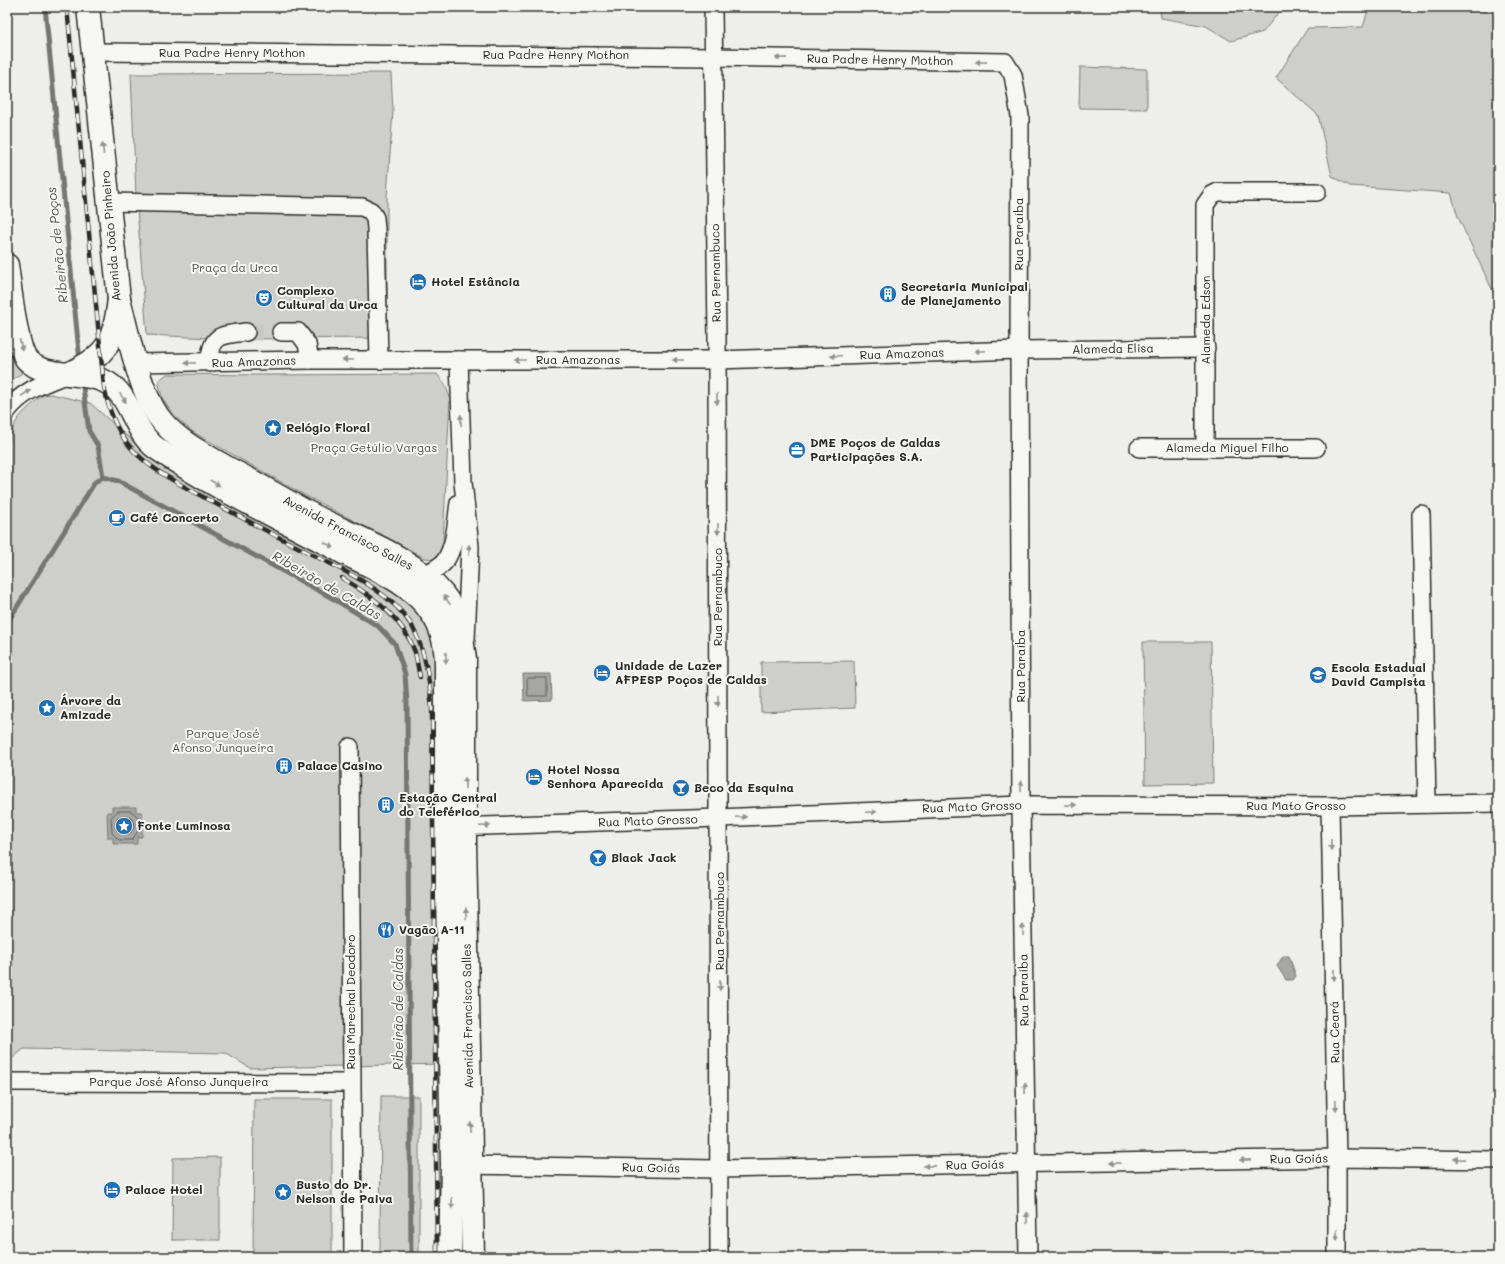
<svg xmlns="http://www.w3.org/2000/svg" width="1505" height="1264" font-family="Mali,sans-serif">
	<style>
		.green { fill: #cececa; stroke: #7c7c7a }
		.water { fill: #a6a6a3; stroke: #757573 }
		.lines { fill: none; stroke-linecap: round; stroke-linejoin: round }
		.shore { stroke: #5c5c5b; stroke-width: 1 }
		.stream { stroke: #757573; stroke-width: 5 }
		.minor-tunnel { stroke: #c7c7c4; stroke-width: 17; stroke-dasharray: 17 8; stroke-linecap: butt }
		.minor-casing { stroke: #2b2b2b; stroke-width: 20 }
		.major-casing { stroke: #2b2b2b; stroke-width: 25 }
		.minor { stroke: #f6f6f2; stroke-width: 17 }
		.major { stroke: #f6f6f2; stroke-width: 22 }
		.rail-casing { stroke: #2b2b2b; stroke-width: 4.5 }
		.rail { stroke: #f6f6f2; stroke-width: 3; stroke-dasharray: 9; stroke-linecap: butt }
		.oneway { fill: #90908e }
		.labels { text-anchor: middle; stroke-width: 4; stroke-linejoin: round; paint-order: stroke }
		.street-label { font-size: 12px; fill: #2b2b2b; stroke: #f6f6f2 }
		.park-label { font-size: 12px; fill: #545453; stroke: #f6f6f2 }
		.poi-label { font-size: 12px; font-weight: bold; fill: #2b2b2b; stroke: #f6f6f2; text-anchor: start }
		.water-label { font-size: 13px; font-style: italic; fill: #565655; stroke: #f6f6f2 }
	</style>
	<rect width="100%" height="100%" fill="#eeeeea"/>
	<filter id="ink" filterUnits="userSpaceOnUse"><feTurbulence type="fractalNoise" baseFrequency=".025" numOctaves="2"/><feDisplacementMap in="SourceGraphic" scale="8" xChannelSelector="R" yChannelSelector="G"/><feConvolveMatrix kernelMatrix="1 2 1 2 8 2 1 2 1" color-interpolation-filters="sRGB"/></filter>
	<g filter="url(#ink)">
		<g class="green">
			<path d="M1160,7H1283L1263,32L1231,41L1206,26L1161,18Z"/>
			<path d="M1369,7H1498V302L1458,217L1451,193L1350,186L1332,176L1318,115L1276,78L1308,28L1363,27Z"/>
			<path d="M1080,67L1147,69V109L1079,108Z"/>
			<path d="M391,73L393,111L387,196V338L233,339L147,335L136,196L131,74Z"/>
			<path d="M7,313L15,360L22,373L7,384Z"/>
			<path d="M167,374L258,375L437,374L445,384L450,398L443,543L438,555L434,559L425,558L297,491L193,432C176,418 159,403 159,380Z"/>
			<path d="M51,394L90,403L146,453L314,544L404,597L419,611L428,625L436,645L442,1064L250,1068L225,1053L24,1049L10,1060L9,1068H7V553L9,545C7,511 1,461 13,429C17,415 33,404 43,395Z"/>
			<path d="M1143,642H1211L1213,783L1145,784Z"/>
			<path d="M854,661L855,708L761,712V662Z"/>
			<path d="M381,1096H419V1257H380Z"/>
			<path d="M254,1099H332V1257H253Z"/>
			<path d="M220,1157V1240H172L173,1158Z"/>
		</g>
		<g class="water">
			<path d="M523,674H551L552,700L524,701Z"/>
			<path d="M112,807H136V812H142V837H137V844H113V838H108L107,812H112Z"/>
			<path d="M1283,956H1289L1296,976L1293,980H1286L1277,966Z"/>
		</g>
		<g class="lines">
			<g class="shore">
				<path d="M529,678H547V696H528L527,680Z"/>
				<path d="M118,811H131L138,817V831L132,840H119L112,833L111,818Z"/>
				<circle cx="125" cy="825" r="9"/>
			</g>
			<g class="stream">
				<path d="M45,7L80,362"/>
				<path d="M82,380L89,431L98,446L103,477"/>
				<path d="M103,477L118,481L334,599L378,626L395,644L405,674L407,703L411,1257"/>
				<path d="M7,623L95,482L103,477"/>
			</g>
			<path class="minor-tunnel" d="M246,332H281"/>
			<defs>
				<g id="minor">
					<path d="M713,7L717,338L719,1257"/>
					<path d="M92,52L714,57L1005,62L1013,75L1020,116L1019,350L1021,805L1028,1257"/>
					<path d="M108,202L362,207L371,211L375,218L376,229L379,360"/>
					<path d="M281,332H298L307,344L310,360"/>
					<path d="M459,360L463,482L470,547L466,639"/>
					<path d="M137,363L310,360H717L1019,350L1206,348"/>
					<path d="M210,363C210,334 222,335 246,332"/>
					<path d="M7,411C23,390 45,383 68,374"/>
					<path d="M1139,448H1316"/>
					<path d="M1205,448V205L1212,195L1218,192H1317"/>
					<path d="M1421,514L1427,804"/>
					<path d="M412,579C423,575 438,570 445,561C456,545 456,521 459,503"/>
					<path d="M350,747L353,1257"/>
					<path d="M1330,806L1337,1158V1257"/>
					<path d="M453,827L719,818L1021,805L1330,806L1498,803"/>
					<path d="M7,1082L351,1083"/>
					<path d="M460,1165L718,1169L1337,1158L1498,1160"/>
				</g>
				<g id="major">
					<path d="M7,265C10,285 16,347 27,360C45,379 81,370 104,381C132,394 132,431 156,448C213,488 281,519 342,552C373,568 413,584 432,614C443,630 446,647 446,666V842L452,1164L450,1257"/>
					<path d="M119,299C128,333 138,387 158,416C176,441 204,454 230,469C259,484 286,501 315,516C358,539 411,555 443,594C458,612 462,636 465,659V841L473,1257"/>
					<path d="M68,374C108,355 114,342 119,299L88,7"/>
				</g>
			</defs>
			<use href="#minor" class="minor-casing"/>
			<use href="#major" class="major-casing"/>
			<use href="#minor" class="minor"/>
			<use href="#major" class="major"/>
			<defs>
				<g id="rail">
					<path d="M67,7L104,387C109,410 116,431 132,449C152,471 180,484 205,498C244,519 283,540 323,560C355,576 393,595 412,626C426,652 429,679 432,708L437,1257"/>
					<path d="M342,578C372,596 403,618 415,652C417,660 418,669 420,677"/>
				</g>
			</defs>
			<use href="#rail" class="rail-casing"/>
			<use href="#rail" class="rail"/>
		</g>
		<defs><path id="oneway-solid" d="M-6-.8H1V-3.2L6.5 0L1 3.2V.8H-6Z"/></defs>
		<g class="oneway">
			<use href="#oneway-solid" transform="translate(781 58) rotate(-179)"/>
			<use href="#oneway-solid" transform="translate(981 62) rotate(-179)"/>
			<use href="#oneway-solid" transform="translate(103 149) rotate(-96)"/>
			<use href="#oneway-solid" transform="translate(21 345) rotate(76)"/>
			<use href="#oneway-solid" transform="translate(980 351) rotate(178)"/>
			<use href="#oneway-solid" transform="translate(836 356) rotate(178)"/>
			<use href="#oneway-solid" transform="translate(348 360) rotate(-180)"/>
			<use href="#oneway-solid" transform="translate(520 360) rotate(180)"/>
			<use href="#oneway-solid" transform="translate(678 360) rotate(180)"/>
			<use href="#oneway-solid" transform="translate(190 363) rotate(180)"/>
			<use href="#oneway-solid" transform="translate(26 393) rotate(-33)"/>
			<use href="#oneway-solid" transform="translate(123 398) rotate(55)"/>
			<use href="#oneway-solid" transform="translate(717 399) rotate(90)"/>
			<use href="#oneway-solid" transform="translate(461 420) rotate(-92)"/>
			<use href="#oneway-solid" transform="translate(215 483) rotate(30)"/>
			<use href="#oneway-solid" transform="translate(718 529) rotate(90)"/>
			<use href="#oneway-solid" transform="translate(329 545) rotate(28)"/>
			<use href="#oneway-solid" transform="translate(469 550) rotate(-90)"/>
			<use href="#oneway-solid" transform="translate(447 600) rotate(-125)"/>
			<use href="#oneway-solid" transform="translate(446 658) rotate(88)"/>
			<use href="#oneway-solid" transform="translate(718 701) rotate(90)"/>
			<use href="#oneway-solid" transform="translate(465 783) rotate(-90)"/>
			<use href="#oneway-solid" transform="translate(1021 786) rotate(-90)"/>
			<use href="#oneway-solid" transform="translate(1071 805)"/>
			<use href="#oneway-solid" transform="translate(871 812) rotate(-3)"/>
			<use href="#oneway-solid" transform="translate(741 817) rotate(-3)"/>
			<use href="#oneway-solid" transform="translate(485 826) rotate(-2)"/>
			<use href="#oneway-solid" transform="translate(1331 845) rotate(89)"/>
			<use href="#oneway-solid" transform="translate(466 913) rotate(-91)"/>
			<use href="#oneway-solid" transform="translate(1023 930) rotate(-91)"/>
			<use href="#oneway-solid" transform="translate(1334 975) rotate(89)"/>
			<use href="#oneway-solid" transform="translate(720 985) rotate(90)"/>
			<use href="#oneway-solid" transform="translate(1025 1088) rotate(-91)"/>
			<use href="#oneway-solid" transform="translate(1336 1105) rotate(89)"/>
			<use href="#oneway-solid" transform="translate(470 1127) rotate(-91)"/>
			<use href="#oneway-solid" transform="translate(1459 1159) rotate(-179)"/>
			<use href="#oneway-solid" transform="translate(1245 1160) rotate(179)"/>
			<use href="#oneway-solid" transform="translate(1115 1163) rotate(179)"/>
			<use href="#oneway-solid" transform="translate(929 1166) rotate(179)"/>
			<use href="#oneway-solid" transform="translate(452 1203) rotate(91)"/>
			<use href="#oneway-solid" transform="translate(1027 1218) rotate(-91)"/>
			<use href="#oneway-solid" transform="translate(1337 1235) rotate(90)"/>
		</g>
	</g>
	<defs>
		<symbol id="hotel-disc" viewBox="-11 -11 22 22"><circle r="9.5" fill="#1f6fb2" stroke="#f6f6f2"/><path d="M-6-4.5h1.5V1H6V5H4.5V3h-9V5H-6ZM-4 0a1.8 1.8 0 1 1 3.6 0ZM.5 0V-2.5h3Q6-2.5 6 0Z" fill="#fff"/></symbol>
		<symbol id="building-disc" viewBox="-11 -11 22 22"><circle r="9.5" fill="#1f6fb2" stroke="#f6f6f2"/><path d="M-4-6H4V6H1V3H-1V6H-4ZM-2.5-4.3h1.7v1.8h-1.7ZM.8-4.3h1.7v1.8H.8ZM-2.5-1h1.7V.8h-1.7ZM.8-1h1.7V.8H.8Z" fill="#fff"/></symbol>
		<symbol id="theatre-disc" viewBox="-11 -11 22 22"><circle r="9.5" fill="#1f6fb2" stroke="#f6f6f2"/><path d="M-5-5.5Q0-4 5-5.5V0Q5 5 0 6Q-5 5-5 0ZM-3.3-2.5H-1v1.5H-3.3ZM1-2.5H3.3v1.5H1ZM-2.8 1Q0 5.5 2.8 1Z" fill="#fff"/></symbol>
		<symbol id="sight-disc" viewBox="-11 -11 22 22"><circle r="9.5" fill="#1f6fb2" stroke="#f6f6f2"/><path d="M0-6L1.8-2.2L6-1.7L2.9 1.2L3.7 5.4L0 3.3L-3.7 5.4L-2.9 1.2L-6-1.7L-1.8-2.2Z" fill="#fff"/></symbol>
		<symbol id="office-disc" viewBox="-11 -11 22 22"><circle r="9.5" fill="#1f6fb2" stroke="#f6f6f2"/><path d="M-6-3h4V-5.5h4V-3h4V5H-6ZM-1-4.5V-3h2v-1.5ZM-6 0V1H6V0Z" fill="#fff"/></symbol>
		<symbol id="cafe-disc" viewBox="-11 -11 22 22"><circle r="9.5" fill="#1f6fb2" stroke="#f6f6f2"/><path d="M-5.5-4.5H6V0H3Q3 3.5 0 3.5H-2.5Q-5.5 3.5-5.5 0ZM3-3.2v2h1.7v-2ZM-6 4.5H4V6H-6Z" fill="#fff"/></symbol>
		<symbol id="school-disc" viewBox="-11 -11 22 22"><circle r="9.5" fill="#1f6fb2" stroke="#f6f6f2"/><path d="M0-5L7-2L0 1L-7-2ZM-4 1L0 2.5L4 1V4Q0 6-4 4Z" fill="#fff"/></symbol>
		<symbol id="bar-disc" viewBox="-11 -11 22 22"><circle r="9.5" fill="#1f6fb2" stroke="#f6f6f2"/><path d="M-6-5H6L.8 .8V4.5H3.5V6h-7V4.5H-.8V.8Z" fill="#fff"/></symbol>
		<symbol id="restaurant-disc" viewBox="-11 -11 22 22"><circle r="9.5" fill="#1f6fb2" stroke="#f6f6f2"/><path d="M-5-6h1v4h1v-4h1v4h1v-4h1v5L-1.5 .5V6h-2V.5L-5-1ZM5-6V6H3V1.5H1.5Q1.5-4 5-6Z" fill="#fff"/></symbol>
	</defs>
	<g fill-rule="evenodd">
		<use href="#hotel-disc" x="408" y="272" width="20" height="20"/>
		<use href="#building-disc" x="878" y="284" width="20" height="20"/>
		<use href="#theatre-disc" x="254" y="288" width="20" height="20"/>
		<use href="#sight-disc" x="263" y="418" width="20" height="20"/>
		<use href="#office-disc" x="787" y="440" width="20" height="20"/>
		<use href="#cafe-disc" x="107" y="508" width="20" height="20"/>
		<use href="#hotel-disc" x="592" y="663" width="20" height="20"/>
		<use href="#school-disc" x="1308" y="665" width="20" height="20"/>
		<use href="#sight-disc" x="37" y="698" width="20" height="20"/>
		<use href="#building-disc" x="274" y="756" width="20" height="20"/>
		<use href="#hotel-disc" x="524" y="767" width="20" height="20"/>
		<use href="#bar-disc" x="671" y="778" width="20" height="20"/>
		<use href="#building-disc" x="376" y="795" width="20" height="20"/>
		<use href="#sight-disc" x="114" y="816" width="20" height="20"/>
		<use href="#bar-disc" x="588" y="848" width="20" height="20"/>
		<use href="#restaurant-disc" x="376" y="920" width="20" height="20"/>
		<use href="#hotel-disc" x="102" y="1180" width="20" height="20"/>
		<use href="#sight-disc" x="273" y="1182" width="20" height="20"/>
	</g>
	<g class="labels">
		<g class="street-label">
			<text x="232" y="57">Rua Padre Henry Mothon</text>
			<text x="556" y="59">Rua Padre Henry Mothon</text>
			<text transform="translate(880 60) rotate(1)" y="4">Rua Padre Henry Mothon</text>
			<text transform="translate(1019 234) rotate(-90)" y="4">Rua Paraíba</text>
			<text transform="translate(111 236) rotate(-95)" y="4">Avenida João Pinheiro</text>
			<text transform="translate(716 273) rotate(-91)" y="4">Rua Pernambuco</text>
			<text transform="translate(1206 320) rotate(-90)" y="4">Alameda Edson</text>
			<text transform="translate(1113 349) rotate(-1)" y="4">Alameda Elisa</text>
			<text transform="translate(902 354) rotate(-2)" y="4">Rua Amazonas</text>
			<text x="578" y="364">Rua Amazonas</text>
			<text transform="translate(254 362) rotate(-2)" y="4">Rua Amazonas</text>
			<text x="1227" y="452">Alameda Miguel Filho</text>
			<text transform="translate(348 533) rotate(28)" y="4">Avenida Francisco Salles</text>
			<text transform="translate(718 597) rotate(-90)" y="4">Rua Pernambuco</text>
			<text transform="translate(1021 666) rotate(-90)" y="4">Rua Paraíba</text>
			<text x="1296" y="810">Rua Mato Grosso</text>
			<text transform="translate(972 807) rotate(-2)" y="4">Rua Mato Grosso</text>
			<text transform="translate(648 821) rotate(-2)" y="4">Rua Mato Grosso</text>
			<text transform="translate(720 921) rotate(-90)" y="4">Rua Pernambuco</text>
			<text transform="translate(1024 990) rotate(-91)" y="4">Rua Paraíba</text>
			<text transform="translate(351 1002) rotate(-90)" y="4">Rua Marechal Deodoro</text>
			<text transform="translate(468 1016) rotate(-91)" y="4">Avenida Francisco Salles</text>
			<text transform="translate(1335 1032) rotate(-91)" y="4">Rua Ceará</text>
			<text x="179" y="1086">Parque José Afonso Junqueira</text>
			<text transform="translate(1299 1159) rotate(-1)" y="4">Rua Goiás</text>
			<text transform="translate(975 1165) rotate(-1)" y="4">Rua Goiás</text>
			<text transform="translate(651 1168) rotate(1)" y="4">Rua Goiás</text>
		</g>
		<g class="park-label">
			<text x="235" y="272">Praça da Urca</text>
			<text x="374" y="452">Praça Getúlio Vargas</text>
			<text x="223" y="738">Parque José<tspan x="223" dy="14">Afonso Junqueira</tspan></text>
		</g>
		<g class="poi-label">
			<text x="431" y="286">Hotel Estância</text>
			<text x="901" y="291">Secretaria Municipal<tspan x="901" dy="14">de Planejamento</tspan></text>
			<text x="277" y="295">Complexo<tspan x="277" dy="14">Cultural da Urca</tspan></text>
			<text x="286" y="432">Relógio Floral</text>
			<text x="810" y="447">DME Poços de Caldas<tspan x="810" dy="14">Participações S.A.</tspan></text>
			<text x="130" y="522">Café Concerto</text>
			<text x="615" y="670">Unidade de Lazer<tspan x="615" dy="14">AFPESP Poços de Caldas</tspan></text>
			<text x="1331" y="672">Escola Estadual<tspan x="1331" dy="14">David Campista</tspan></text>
			<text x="60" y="705">Árvore da<tspan x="60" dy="14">Amizade</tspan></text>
			<text x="297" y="770">Palace Casino</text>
			<text x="547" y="774">Hotel Nossa<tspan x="547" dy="14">Senhora Aparecida</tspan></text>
			<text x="694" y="792">Beco da Esquina</text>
			<text x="399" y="802">Estação Central<tspan x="399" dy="14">do Teleférico</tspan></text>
			<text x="137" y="830">Fonte Luminosa</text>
			<text x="611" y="862">Black Jack</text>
			<text x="399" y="934">Vagão A-11</text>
			<text x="296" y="1189">Busto do Dr.<tspan x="296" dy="14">Nelson de Paiva</tspan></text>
			<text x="125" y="1194">Palace Hotel</text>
		</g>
		<g class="water-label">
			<text transform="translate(57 245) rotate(-96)" y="5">Ribeirão de Poços</text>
			<text transform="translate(327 585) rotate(30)" y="5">Ribeirão de Caldas</text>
			<text transform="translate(398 1009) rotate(-90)" y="5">Ribeirão de Caldas</text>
		</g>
	</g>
	<rect width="1505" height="1264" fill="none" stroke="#f6f6f2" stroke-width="24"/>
	<rect x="12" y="12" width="1481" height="1240" fill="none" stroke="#2b2b2b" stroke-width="1.5" filter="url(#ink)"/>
</svg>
